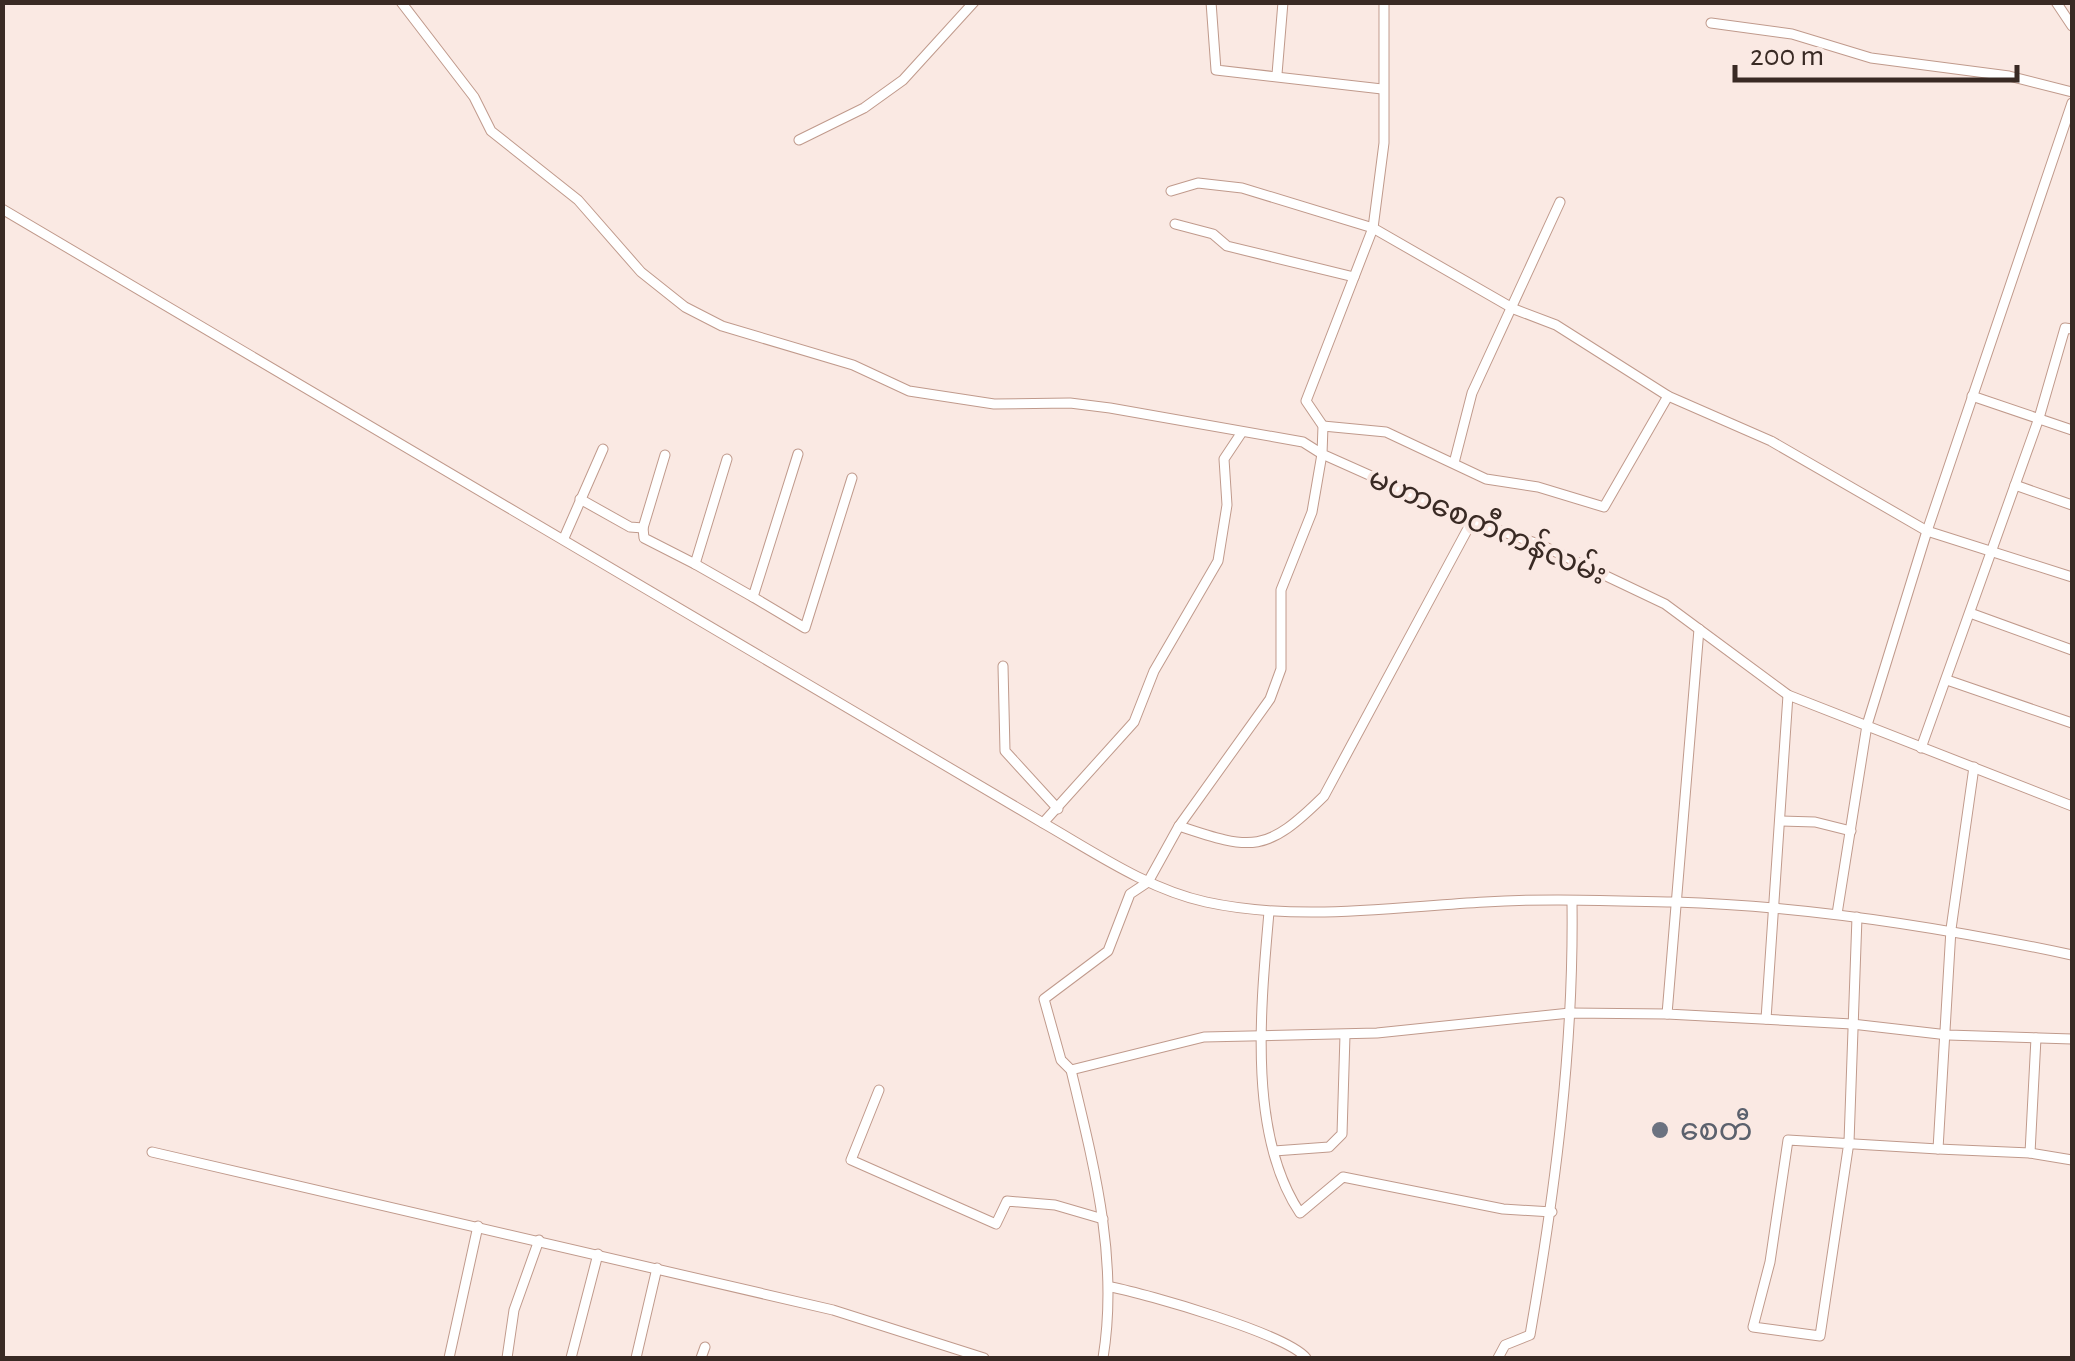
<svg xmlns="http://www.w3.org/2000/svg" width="2075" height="1361" font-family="'Alegreya Sans','Noto Sans Myanmar',sans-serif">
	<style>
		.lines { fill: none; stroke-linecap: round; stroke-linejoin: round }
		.minor-casing { stroke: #c09a8c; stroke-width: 11 }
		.minor { stroke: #fff; stroke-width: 9 }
		.worship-dot { fill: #6b7280; stroke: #fae9e3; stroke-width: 4 }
		.labels { text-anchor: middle; stroke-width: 8; stroke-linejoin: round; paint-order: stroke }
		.street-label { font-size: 30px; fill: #392a24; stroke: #fae9e3 }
		.worship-label { font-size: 30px; fill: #5b616d; stroke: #fae9e3; text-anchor: start }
	</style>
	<rect width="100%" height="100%" fill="#fae9e3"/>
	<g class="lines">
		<defs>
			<g id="minor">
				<path d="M401,2L474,97L491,131L578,200L641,272L685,307L722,326L853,365L909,391L994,404L1070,403L1110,408L1303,442L1322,454L1312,512L1281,590V669L1270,699L1179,826L1148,882L1130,894L1108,951L1044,999L1061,1060L1071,1070"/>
				<path d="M1211,2L1216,70L1382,89"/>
				<path d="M1384,2V143L1373,228L1306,401L1323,426L1322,454L1472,521L1541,545L1665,604L1788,695L2072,806"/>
				<path d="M2056,2L2072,26"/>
				<path d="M1711,23L1792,34L1871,58L2009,76L2072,92"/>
				<path d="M1277,74L1283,2"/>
				<path d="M799,140L864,108L903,80L974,2"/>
				<path d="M1171,191L1198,183L1242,188L1373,228L1514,309L1556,325L1668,396L1771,441L1927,531L2072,577"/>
				<path d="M2,209L1043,823C1094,852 1147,889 1206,902C1298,922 1393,907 1485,902C1548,898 1612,901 1675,902C1809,906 1941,927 2072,955"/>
				<path d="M1175,224L1213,234L1227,246L1354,277"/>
				<path d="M1972,396L2072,430"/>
				<path d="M1323,426L1386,432L1486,479L1538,487L1604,507L1668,396"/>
				<path d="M1454,463L1472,393L1560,202"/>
				<path d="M2015,485L2072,505"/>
				<path d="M580,499L630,527L643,528L665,455"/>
				<path d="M643,528L644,538L695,564L727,459"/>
				<path d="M564,538L603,449"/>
				<path d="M695,564L753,597L798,454"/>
				<path d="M753,597L805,628L852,478"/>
				<path d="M1970,613L2072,650"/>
				<path d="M1699,629L1667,1014L1852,1024L1948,1035L2072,1039"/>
				<path d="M1003,666L1005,751L1058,809"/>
				<path d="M1947,680L2072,723"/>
				<path d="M1921,748L2039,418L2065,328L2072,329"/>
				<path d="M1974,767L1951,929L1938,1149L2030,1153L2072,1160"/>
				<path d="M1781,821L1815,822L1851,831"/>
				<path d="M1043,823L1134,722L1154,671L1218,561L1227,505L1224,459L1242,432"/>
				<path d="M1179,826C1253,851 1266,853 1324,796L1472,521"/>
				<path d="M1269,912C1261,1004 1247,1134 1300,1213L1343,1177L1503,1209L1552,1212"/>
				<path d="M1837,914L1867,725L1927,531L2072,103"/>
				<path d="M1857,917L1849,1142L1820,1336L1753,1327L1770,1262L1788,1140L1938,1149"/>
				<path d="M1766,1019L1788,695"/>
				<path d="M879,1090L851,1160L996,1224L1007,1201L1055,1205L1103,1219"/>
				<path d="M1274,1151L1329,1147L1342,1134L1345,1035"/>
				<path d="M152,1152L833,1310L984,1358"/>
				<path d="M2030,1153L2036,1038"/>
				<path d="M1111,1287C1147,1294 1287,1334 1306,1358"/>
				<path d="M449,1358L478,1226"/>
				<path d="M507,1358L514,1310L539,1240"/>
				<path d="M571,1358L598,1254"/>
				<path d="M636,1358L657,1268"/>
				<path d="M701,1358L705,1347"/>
				<path d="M1103,1358C1119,1260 1094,1166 1071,1070L1204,1037L1377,1033L1570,1013L1667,1014"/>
				<path d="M1498,1358L1505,1345L1530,1335C1555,1192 1574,1047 1572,902"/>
			</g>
		</defs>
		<use href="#minor" class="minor-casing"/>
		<use href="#minor" class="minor"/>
	</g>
	<circle class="worship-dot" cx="1660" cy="1130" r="10"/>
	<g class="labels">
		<g class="street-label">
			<text transform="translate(1488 526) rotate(23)" y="10">မဟာစေတီကန်လမ်း</text>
		</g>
		<g class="worship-label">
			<text x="1680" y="1140">စေတီ</text>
		</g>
	</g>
	<rect width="2075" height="1361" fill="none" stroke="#392a24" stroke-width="10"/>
	<path d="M1735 65v15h282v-15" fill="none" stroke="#392a24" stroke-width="5"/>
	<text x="1750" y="65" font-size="30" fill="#392a24" stroke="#fae9e3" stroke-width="8" paint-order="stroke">200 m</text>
</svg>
